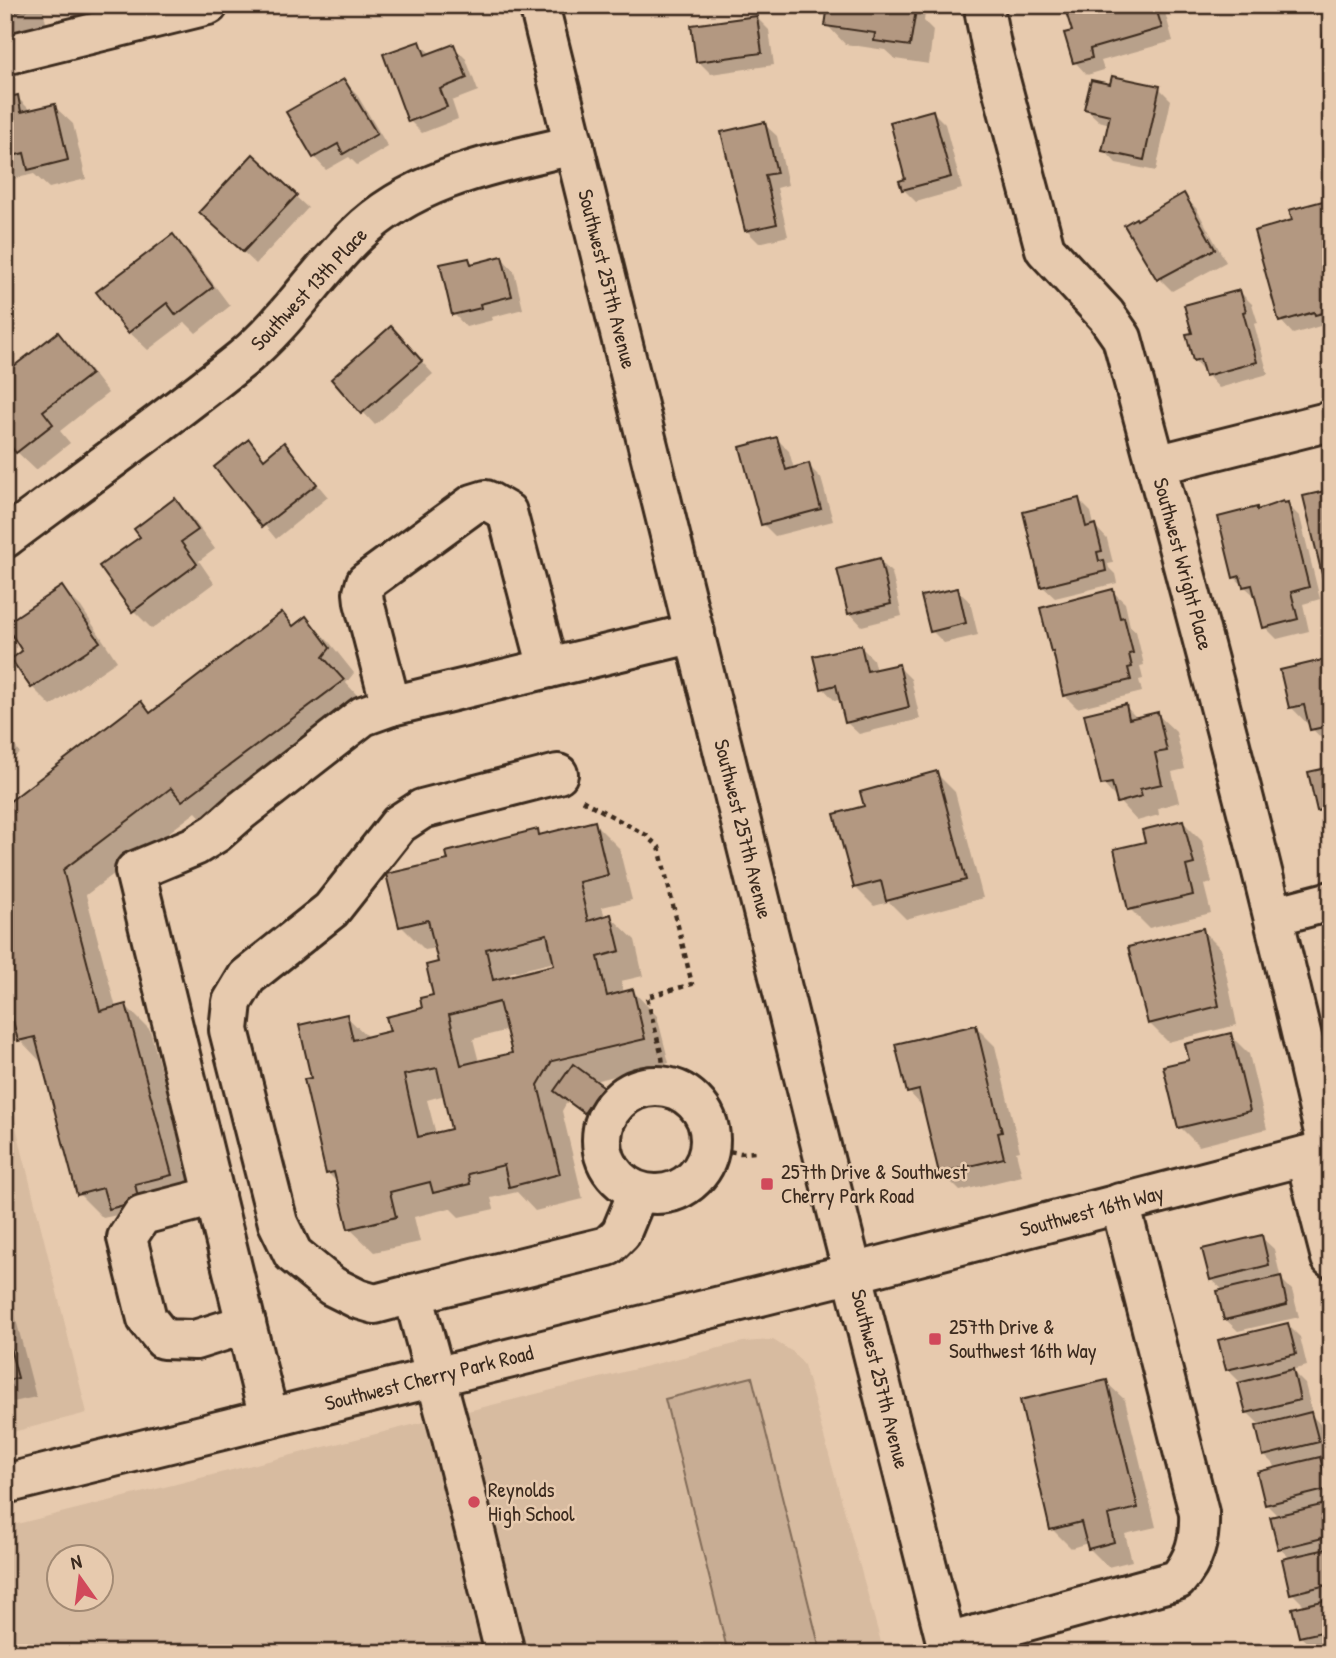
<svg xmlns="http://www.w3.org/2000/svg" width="1336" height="1658" font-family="'Patrick Hand',sans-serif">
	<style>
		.built { fill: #d7bba0; fill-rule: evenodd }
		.green { fill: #c8ad94; stroke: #826c59; stroke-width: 2 }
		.shadow { fill: #0003; fill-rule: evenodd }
		.building { fill: #b39881; stroke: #3b2a1e; stroke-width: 2; fill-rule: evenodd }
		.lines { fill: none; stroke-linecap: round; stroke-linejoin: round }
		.minor-casing { stroke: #3b2a1e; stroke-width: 44 }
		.major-casing { stroke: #3b2a1e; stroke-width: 44 }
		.path { stroke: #3b2a1e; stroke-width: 4.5; stroke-dasharray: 5 5; stroke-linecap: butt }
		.minor { stroke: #e7caae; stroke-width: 38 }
		.major { stroke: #e7caae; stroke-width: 38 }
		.poi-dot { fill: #d1495b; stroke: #e7caae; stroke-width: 2.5 }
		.labels { text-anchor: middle; stroke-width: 5; stroke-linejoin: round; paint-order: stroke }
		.street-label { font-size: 21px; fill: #3b2a1e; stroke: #e7caae }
		.poi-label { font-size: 21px; fill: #3b2a1e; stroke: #e7caae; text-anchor: start }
	</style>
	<rect width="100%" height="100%" fill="#e7caae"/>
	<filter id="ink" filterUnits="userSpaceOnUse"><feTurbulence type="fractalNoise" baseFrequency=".0143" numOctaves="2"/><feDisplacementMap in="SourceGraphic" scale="14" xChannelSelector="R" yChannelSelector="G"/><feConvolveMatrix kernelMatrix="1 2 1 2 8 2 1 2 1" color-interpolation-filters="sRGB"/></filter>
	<g filter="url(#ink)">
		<g class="built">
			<path d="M5,1082L87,1413L5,1434Z"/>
			<path d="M773,1340L793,1352L804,1365L884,1653H5V1527L743,1342ZM60,1556H102V1598H60Z"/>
		</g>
		<path class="green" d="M752,1377L821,1653H728L665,1399Z"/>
		<g class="shadow">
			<path d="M5,5H42L47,27L5,36Z"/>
			<path d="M829,5H926L924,21L933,30L929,64L895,59L885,50L845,44L827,25Z"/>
			<path d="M1083,5H1163L1173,41L1101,61L1104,70L1087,75L1075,62L1074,32Z"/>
			<path d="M756,17L769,30L774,65L711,74L698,61Z"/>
			<path d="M419,43L431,54L453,46L466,59L478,91L452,101L458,119L422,133L410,121Z"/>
			<path d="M5,72L10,94L5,95Z"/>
			<path d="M344,81L356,93L388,147L357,165L349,157L326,170L314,157Z"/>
			<path d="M1112,86L1159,88L1171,100L1156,171L1116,163L1104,150L1110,124L1099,121L1086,109Z"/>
			<path d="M17,97L31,111L54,106L73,124L86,179L49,188L34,174L5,181V100Z"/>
			<path d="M933,112L945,124L962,189L916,202L903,189Z"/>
			<path d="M764,124L777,136L788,185L777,188L788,236L759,243L746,230Z"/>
			<path d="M295,196L308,208L256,264L214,224Z"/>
			<path d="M1183,196L1196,208L1226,262L1172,291L1159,278Z"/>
			<path d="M1323,203L1331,211V326L1327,324L1293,334L1281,321L1294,222Z"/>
			<path d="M172,236L191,254L230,306L196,333L185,322L148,350L129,332Z"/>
			<path d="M502,258L514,271L523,309L492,317L493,320L466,327L454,314L469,260L474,265Z"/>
			<path d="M1240,292L1252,304L1258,323L1254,324L1268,374L1219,388L1194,360V334Z"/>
			<path d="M58,334L77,353L108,393L60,431L70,443L36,470L17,452Z"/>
			<path d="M403,341L433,374L375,425L363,412Z"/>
			<path d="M777,439L789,451L794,469L808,465L821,478L833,521L775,536L763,524Z"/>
			<path d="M249,442L265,460L284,445L328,497L276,539L217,467Z"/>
			<path d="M1079,500L1091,512L1094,525L1107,539L1113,563L1108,564L1109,568L1115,574L1117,583L1055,598L1042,586Z"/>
			<path d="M175,501L193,519L215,549L199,561L214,583L152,629L133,610L142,537Z"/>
			<path d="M1287,504L1300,517L1320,599L1303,604L1309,631L1277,639L1265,627L1257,598L1234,577L1256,509L1258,511Z"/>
			<path d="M879,560L892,573L902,616L862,626L850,613Z"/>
			<path d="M62,588L81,607L117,661L51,706L32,687L24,652Z"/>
			<path d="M957,590L970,602L978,635L944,643L932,631Z"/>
			<path d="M1112,591L1125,603L1130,626L1136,631L1144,665L1140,666L1143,679L1139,680L1142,692L1077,708L1064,695L1056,655L1052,651Z"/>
			<path d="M282,614L295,627L306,618L330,643L354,673L346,683L367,706L207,824L196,812L86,895L116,1008L126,1006L150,1030L195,1199L135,1233L117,1215L103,1218L79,1194L44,1065L20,1040L5,980L141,703L152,714Z"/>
			<path d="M860,646L873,659L876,671L898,666L911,679L920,719L859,734L846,722L841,699L835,701L823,688Z"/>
			<path d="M1331,660V748L1291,707Z"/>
			<path d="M1125,706L1138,719L1157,714L1176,732L1185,769L1172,772L1179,802L1158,808L1159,815L1137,821L1103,784Z"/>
			<path d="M5,733L20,753L5,764Z"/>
			<path d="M1331,769V822L1319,810Z"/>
			<path d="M936,773L955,792L983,898L906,919L889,902L874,906L855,887L866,807Z"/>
			<path d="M1183,822L1202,841L1212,883L1204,885L1211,913L1149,928L1130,909L1147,843Z"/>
			<path d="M594,823L619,848L632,900L602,907L605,917L610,916L635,940L643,976L621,981L624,993L633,991L657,1016L669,1063L594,1081L615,1100L597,1124L567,1102L562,1111L583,1199L535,1211L517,1192L491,1198L494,1209L459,1217L450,1208L414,1217L420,1242L374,1252L349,1228L339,1184L328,1173L313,1079L346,1016L369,1038L392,1032L424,1010L435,996L440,964L436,948L425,950L401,926L450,861L537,831L542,836ZM555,962L556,966L510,977L509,973ZM508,1030L514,1054L479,1062L473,1039ZM445,1095L454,1130L436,1134L427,1100Z"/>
			<path d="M1202,930L1221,949L1237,1025L1168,1042L1149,1023Z"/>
			<path d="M976,1027L995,1046L1020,1151L1016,1152L1022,1176L960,1191L941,1172L925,1109L909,1092Z"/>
			<path d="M1230,1035L1249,1054L1267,1129L1199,1146L1180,1127L1191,1061Z"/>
			<path d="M1261,1237L1274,1249L1281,1279L1292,1290L1299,1317L1238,1331L1225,1319L1224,1291L1211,1279Z"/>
			<path d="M5,1298L12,1304L36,1397L13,1402L15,1411L5,1413Z"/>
			<path d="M1288,1325L1300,1337L1307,1366L1291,1370L1305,1384L1312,1412L1309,1413L1323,1427L1330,1454L1318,1457L1331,1469V1504H1329L1331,1506V1653L1313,1648L1301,1637L1306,1607L1292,1593L1291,1559L1279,1548V1517L1266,1504L1278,1469L1264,1455L1262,1427L1247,1412L1240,1382L1227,1369Z"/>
			<path d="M1106,1382L1125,1400L1156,1527L1125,1534L1132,1561L1108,1567L1089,1548L1088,1543L1071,1548L1052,1529Z"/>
		</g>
		<g class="building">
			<path d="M5,5H28L29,8L5,14Z"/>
			<path d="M828,5H906L905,8L916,10L910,46L874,41L875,33L825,26Z"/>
			<path d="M1077,5H1155L1162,28L1090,49L1092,58L1073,63L1064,33L1072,31L1065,9Z"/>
			<path d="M757,16L762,53L696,62L691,25Z"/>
			<path d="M1325,24H1331V77H1324L1327,47L1322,46Z"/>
			<path d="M420,41L425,55L454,44L467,78L440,89L447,107L408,122L383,54Z"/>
			<path d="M1112,76L1160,86L1144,160L1102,151L1110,115L1084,109L1091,80L1110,84Z"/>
			<path d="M344,79L377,134L343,154L338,144L313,158L286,112Z"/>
			<path d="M18,95L21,112L55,104L68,160L28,170L24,153L5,158V98Z"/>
			<path d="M933,110L951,177L902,190L899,181L905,179L890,122Z"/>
			<path d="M765,122L777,173L765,175L777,224L745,231L721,132Z"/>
			<path d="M253,154L297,195L243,252L199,212Z"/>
			<path d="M1184,193L1215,249L1157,280L1124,225L1136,218L1137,220Z"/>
			<path d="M1323,201L1331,228V311L1315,315L1314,312L1279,322L1254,231L1292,220L1289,210Z"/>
			<path d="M173,234L213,287L176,315L167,303L128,333L96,292Z"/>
			<path d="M502,256L512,296L480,304L481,308L452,315L440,264L469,258L471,264Z"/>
			<path d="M1240,290L1246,311L1243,312L1257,362L1205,376L1200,359L1193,361L1186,334L1192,333L1184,305Z"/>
			<path d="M391,326L422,361L361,414L331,379Z"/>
			<path d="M58,332L91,374L43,411L53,424L16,453L5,439V373Z"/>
			<path d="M777,437L786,470L809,463L821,509L761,525L740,447Z"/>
			<path d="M249,439L264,459L284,442L317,484L262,527L214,467Z"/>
			<path d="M1329,490L1331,491V595H1327L1303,496Z"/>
			<path d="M175,498L198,530L181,542L197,564L132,612L99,566L140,537L134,529Z"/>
			<path d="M1079,498L1086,527L1095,524L1102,551L1097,552L1099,561L1104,560L1106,571L1041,587L1023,512Z"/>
			<path d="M1283,501L1284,503L1288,502L1309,587L1291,592L1298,619L1263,628L1252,585L1243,587L1240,576L1233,578L1218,517L1257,507V510Z"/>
			<path d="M880,558L891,604L848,614L837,569Z"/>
			<path d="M62,586L100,642L31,688L11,659L22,651L5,624Z"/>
			<path d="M958,588L966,623L930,632L921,596Z"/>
			<path d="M1113,589L1120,618L1124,617L1133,653L1129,654L1132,667L1128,668L1131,680L1063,696L1053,651L1051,652L1040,608Z"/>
			<path d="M282,612L293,626L306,616L330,648L323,657L344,680L182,801L171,788L63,870L100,1011L126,1004L172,1175L135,1184L139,1201L109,1209L103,1188L77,1195L35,1037L18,1041L5,988V805L141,701L150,713Z"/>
			<path d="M861,645L867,671L899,664L909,707L845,723L836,685L821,689L813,656Z"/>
			<path d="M1331,658V731L1329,726L1310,730L1304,705L1289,708L1280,670Z"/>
			<path d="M1126,704L1129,719L1158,712L1167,751L1155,753L1162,784L1140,789L1142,796L1117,803L1112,783L1101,785L1084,714Z"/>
			<path d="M1331,767V808L1317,811L1308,772Z"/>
			<path d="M937,771L966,880L886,901L881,881L854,888L834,814L864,806L860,792Z"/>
			<path d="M1183,820L1194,864L1186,866L1193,895L1128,910L1114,849L1145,842L1142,830Z"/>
			<path d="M595,821L608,875L579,882L588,921L611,914L620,951L598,957L607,996L633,989L645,1039L552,1061L538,1085L560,1174L509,1187L504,1165L468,1174L470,1184L433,1193L430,1182L390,1192L396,1217L348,1229L334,1172L326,1174L304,1079L311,1078L299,1025L347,1014L353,1040L390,1031L386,1017L422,1008L420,998L433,995L426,965L438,962L428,920L399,927L386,874L448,860L446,852L538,829L539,835ZM547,934L554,965L493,980L486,949ZM499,1002L512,1053L461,1065L449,1015ZM437,1068L451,1129L418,1137L404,1075Z"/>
			<path d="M1203,928L1219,1006L1148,1024L1128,947Z"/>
			<path d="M976,1025L1002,1132L998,1133L1004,1158L939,1173L919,1090L907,1093L895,1044Z"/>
			<path d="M1231,1033L1250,1111L1178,1128L1163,1066L1189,1060L1185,1044Z"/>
			<path d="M573,1064L603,1086L584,1113L554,1091Z"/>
			<path d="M1262,1235L1269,1265L1210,1280L1202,1249Z"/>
			<path d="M1281,1276L1287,1305L1224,1320L1217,1291Z"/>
			<path d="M1288,1323L1296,1354L1226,1370L1218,1340Z"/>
			<path d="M5,1329L18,1378L5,1381Z"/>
			<path d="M1293,1369L1300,1400L1246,1413L1238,1383Z"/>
			<path d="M1107,1380L1138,1508L1108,1515L1114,1542L1088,1549L1081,1522L1050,1530L1020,1400Z"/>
			<path d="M1311,1412L1319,1442L1263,1456L1256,1426Z"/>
			<path d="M1320,1457L1329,1489L1265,1505L1257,1472Z"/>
			<path d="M1330,1503L1331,1536L1278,1549L1270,1517Z"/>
			<path d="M1331,1548V1584L1290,1594L1282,1559Z"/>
			<path d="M1331,1599V1630L1299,1637L1292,1608Z"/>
			<path d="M1331,1642V1653H1303L1302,1649Z"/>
		</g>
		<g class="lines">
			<defs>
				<g id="minor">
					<path d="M986,5L985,14L992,50L1045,249L1106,315L1122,338C1195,608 1267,877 1328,1150"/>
					<path d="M5,55L208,5"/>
					<path d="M1156,465L1331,421"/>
					<path d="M5,538C84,479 165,421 242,359C286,323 316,274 356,235C414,177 498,163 574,145"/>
					<path d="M391,706L364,602L363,593L366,582L473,504L486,500L507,512L548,668"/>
					<path d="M1274,916L1331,901"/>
					<circle cx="656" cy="1140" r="54"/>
					<path d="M1305,1156L1331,1258"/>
					<path d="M215,1196L142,1215L127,1238L147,1319L163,1339L195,1340L246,1324"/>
					<path d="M853,1273L1331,1149"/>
					<path d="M413,1294L375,1304L358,1299L332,1286L293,1254L278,1223L229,1030L232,1002L247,977L331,910L399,824L422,809L558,774"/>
					<path d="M269,1418L135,871L195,846L216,833L241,811L363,716L391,706L695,633"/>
					<path d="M947,1643L1177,1580C1195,1560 1200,1539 1199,1513L1120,1203"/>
					<path d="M505,1653L452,1438L413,1294L608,1246L621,1233L638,1192"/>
				</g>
				<g id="major">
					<path d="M539,5L842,1231L949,1653"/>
					<path d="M5,1484L853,1273"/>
				</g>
			</defs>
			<use href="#minor" class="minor-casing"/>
			<use href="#major" class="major-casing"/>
			<g class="path">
				<path d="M582,800L646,835L659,847L692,984L647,997L662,1057L666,1086"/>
				<path d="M710,1148L740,1153L756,1152"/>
			</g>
			<use href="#minor" class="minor"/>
			<use href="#major" class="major"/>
		</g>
	</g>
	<g class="poi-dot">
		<rect x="760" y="1177" width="14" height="14" rx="3.5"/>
		<rect x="928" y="1332" width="14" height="14" rx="3.5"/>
		<circle cx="474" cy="1502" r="7"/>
	</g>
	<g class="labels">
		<g class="street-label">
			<text transform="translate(607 279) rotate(76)" y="7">Southwest 257th Avenue</text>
			<text transform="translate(309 289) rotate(-47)" y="7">Southwest 13th Place</text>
			<text transform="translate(1183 564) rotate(75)" y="7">Southwest Wright Place</text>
			<text transform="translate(743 829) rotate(76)" y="7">Southwest 257th Avenue</text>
			<text transform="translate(1092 1211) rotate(-15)" y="7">Southwest 16th Way</text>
			<text transform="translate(429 1378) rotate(-14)" y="7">Southwest Cherry Park Road</text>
			<text transform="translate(880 1379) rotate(76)" y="7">Southwest 257th Avenue</text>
		</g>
		<g class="poi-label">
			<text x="781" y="1179">257th Drive &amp; Southwest<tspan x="781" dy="24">Cherry Park Road</tspan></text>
			<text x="949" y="1334">257th Drive &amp;<tspan x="949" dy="24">Southwest 16th Way</tspan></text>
			<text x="488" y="1497">Reynolds<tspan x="488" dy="24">High School</tspan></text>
		</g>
	</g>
	<rect width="1336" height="1658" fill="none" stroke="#e7caae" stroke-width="28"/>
	<rect x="14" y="14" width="1308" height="1630" fill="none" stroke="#3b2a1e" stroke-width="2.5" filter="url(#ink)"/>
	<g transform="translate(80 1578) rotate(346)"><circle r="33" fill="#e7caae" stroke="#a28a74" stroke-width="2"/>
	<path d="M0-5L12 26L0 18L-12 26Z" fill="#d1495b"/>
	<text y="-10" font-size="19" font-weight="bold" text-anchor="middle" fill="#3b2a1e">N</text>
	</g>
</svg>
